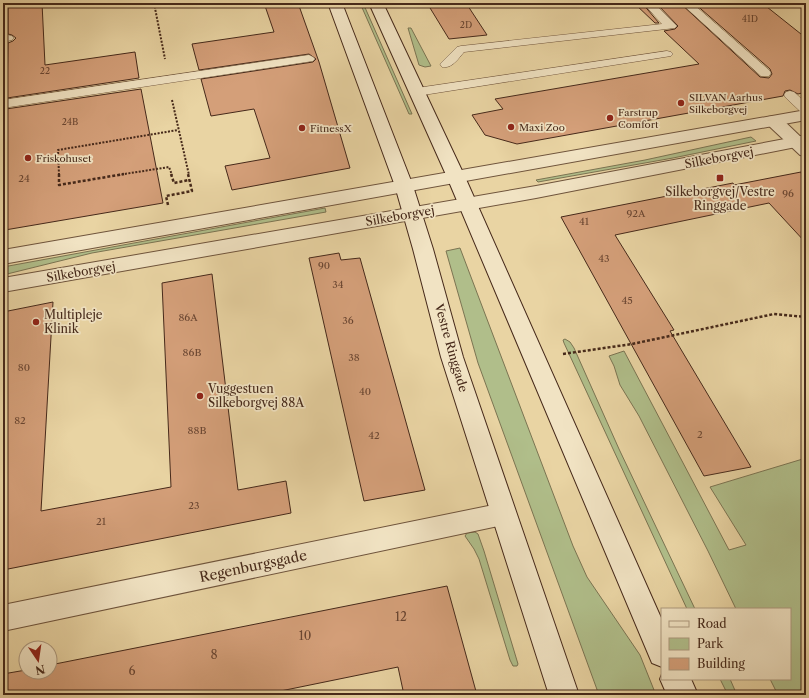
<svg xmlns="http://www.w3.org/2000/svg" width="809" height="698" font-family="'Libre Caslon Text',serif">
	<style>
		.green { fill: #b0be8a; stroke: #7b7452 }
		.building { fill: #d49f79; stroke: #46291a }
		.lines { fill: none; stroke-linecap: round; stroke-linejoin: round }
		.service-casing { stroke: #6f543c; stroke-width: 1 }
		.minor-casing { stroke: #6f543c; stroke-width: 2 }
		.tertiary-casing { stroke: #6f543c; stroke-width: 2 }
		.secondary-casing { stroke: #46291a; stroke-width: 2 }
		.path-far1 { stroke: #46291a; stroke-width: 2; stroke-dasharray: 2 1.5; stroke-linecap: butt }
		.path { stroke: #46291a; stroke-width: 2.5; stroke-dasharray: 3 2; stroke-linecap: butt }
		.service { fill: #f1e3c3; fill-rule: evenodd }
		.minor { fill: #f1e3c3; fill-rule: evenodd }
		.tertiary { fill: #f1e3c3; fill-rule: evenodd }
		.secondary { fill: #f1e3c3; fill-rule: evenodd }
		.poi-dot { fill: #8f2418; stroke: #f1e3c3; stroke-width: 1.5 }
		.labels { text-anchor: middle; stroke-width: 3.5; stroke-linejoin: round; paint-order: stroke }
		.far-number-label { font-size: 9px; fill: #6a4632 }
		.far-poi-label { font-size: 10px; fill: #46291a; stroke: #f1e3c3; text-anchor: start }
		.number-label { font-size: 10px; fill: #6a4632 }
		.street-label { font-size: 12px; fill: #46291a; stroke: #f1e3c3 }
		.poi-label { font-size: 12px; fill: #46291a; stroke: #f1e3c3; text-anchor: start }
		.near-number-label { font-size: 12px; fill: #6a4632 }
		.near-street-label { font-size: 14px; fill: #46291a; stroke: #f1e3c3 }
	</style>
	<rect width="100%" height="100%" fill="#e9d4a3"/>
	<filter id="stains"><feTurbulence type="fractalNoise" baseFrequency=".005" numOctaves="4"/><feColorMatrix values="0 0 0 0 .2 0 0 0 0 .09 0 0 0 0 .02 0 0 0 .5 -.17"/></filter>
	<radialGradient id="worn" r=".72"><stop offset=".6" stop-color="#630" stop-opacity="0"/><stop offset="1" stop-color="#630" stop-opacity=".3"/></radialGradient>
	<g class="green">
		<path d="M360,3H363L412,114H409Z"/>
		<path d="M408,28H411L431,66L425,67L419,65Z"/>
		<path d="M751,137L756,141L673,158L538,182L536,180L645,160Z"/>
		<path d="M325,208L326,212L92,253L3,275V267Z"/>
		<path d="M460,248L573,546L587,577L640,655L656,695H599L478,363L446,251Z"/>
		<path d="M565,339L570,342L574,348L619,449L695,609H687L564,343L563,340Z"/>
		<path d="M624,351L729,550L746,545L710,487L806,458V695H778L770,679H790V609H736L708,551L639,416L620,385L614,366L609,356Z"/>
		<path d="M475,532L478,534L484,551L518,664L517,666H513L510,660L479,559L474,549L465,536L467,533Z"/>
		<path d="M720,679H730L737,695H728Z"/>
	</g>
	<g class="building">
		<path d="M8,3H42L45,65L135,52L139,78L7,98L8,43L13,41L16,38L12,35L8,34Z"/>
		<path d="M264,3H298L319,62L350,168L232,190L225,166L270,158L254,109L211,116L201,79L313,62L316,59L309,54L199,70L192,44L274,32Z"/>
		<path d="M427,3H466L487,35L449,39Z"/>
		<path d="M634,3H642L659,23H655Z"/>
		<path d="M656,3H680L760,77L769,78L772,74L770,69L694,3H762L806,38V92L798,94L790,90L785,91L783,96L517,144L485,135L472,115L503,109L495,99L699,64L664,31L675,29L678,26Z"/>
		<path d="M141,89L163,203L5,230L6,109Z"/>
		<path d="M801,172L806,194V243L769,203L615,235L674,330L670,331L751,467L704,476L561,217L733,183L734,185Z"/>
		<path d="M339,253L341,260L360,258L425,490L364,501L309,258Z"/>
		<path d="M212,274L238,490L286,481L291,513L3,570V312L53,302L41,511L171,487L162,283Z"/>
		<path d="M447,586L477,695H404L398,667L261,695H3V674L26,670V672H50V665Z"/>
	</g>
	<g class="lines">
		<defs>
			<g id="service">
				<path d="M643,3H654L677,26L675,28L464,52C458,59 452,69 442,67L440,64L457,47L461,46L662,24Z"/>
				<path d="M681,3H692L769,70L771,73L769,76H761Z"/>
				<path d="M8,35L12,36L14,38L12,40L3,42V36Z"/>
				<path d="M667,51L671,52L673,54L671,56L417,96L413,95L411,92L413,89L417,88Z"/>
				<path d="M309,55L313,57L315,59L313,61L3,108V100Z"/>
				<path d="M790,91L794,92L806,103V114L802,113L786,98L784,95L786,92Z"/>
			</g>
			<g id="minor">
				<path d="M774,116L780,117L806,142V156L800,155L768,125L766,121L768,117Z"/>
				<path d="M503,503L512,506L516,514L512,522L503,525L3,631V605Z"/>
			</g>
			<g id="tertiary">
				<path d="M806,110V120L3,264V250Z"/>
				<path d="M806,135V145L536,198L3,292V278L536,186Z"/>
			</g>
			<g id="secondary">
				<path d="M328,3H342L413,186L433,249L463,357L579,695H549L441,357L413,249L395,186Z"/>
				<path d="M369,3H383L465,177L662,620V667L652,663L447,177Z"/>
				<path d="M662,674V679H691L698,695H667L660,679Z"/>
			</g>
		</defs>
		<use href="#service" class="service-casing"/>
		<use href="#minor" class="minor-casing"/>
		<use href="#tertiary" class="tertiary-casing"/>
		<use href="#secondary" class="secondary-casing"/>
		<g class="path-far1">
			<path d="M154,3L165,59"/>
			<path d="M172,100L189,175"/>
			<path d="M59,175L58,150L178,130"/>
			<path d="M118,175L169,167L172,175"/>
		</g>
		<g class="path">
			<path d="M59,174V185L124,174"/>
			<path d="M171,174L174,183L189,180"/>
			<path d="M168,205L166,196L192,191L188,174"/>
			<path d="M563,354L632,344L774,314L806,317"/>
		</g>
		<use href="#service" class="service"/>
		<use href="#minor" class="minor"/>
		<use href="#tertiary" class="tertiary"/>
		<use href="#secondary" class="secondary"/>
	</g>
	<g class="poi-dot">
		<circle cx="681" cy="103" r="4"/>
		<circle cx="610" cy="118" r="4"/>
		<circle cx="511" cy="127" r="4"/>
		<circle cx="302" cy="128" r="4"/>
		<circle cx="28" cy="158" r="4"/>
		<rect x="716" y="174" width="8" height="8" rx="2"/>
		<circle cx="36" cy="322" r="4"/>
		<circle cx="200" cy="396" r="4"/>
	</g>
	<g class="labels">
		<g class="far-number-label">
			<text x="750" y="22">41D</text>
			<text x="466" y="28">2D</text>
			<text x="45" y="74">22</text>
			<text x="70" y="125">24B</text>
		</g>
		<g class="far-poi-label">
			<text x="689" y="101">SILVAN Aarhus<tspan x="689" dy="12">Silkeborgvej</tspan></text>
			<text x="618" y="116">Farstrup<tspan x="618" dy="12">Comfort</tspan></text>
			<text x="519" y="131">Maxi Zoo</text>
			<text x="310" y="132">FitnessX</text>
			<text x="36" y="162">Friskohuset</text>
		</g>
		<g class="number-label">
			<text x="24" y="182">24</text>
			<text x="788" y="197">96</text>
			<text x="636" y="217">92A</text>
			<text x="584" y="225">41</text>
			<text x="604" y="262">43</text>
			<text x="324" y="269">90</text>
			<text x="338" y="288">34</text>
			<text x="627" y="304">45</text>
			<text x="188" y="321">86A</text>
			<text x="348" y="324">36</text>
			<text x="192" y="356">86B</text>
			<text x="354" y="361">38</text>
			<text x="24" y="371">80</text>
			<text x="365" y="395">40</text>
			<text x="20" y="424">82</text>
			<text x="197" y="434">88B</text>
			<text x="700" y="438">2</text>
			<text x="374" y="439">42</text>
			<text x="194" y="509">23</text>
			<text x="101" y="525">21</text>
		</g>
		<g class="street-label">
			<text transform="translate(719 158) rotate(-11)" y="4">Silkeborgvej</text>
			<text transform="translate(400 216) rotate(-10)" y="4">Silkeborgvej</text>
			<text transform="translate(81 272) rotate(-10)" y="4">Silkeborgvej</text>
			<text transform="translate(451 348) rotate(74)" y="4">Vestre Ringgade</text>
		</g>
		<g class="poi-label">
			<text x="720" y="196" text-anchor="middle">Silkeborgvej/Vestre<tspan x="720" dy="14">Ringgade</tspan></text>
			<text x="44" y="319">Multipleje<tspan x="44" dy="14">Klinik</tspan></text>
			<text x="208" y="393">Vuggestuen<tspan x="208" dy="14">Silkeborgvej 88A</tspan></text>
		</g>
		<g class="near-number-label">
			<text x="401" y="621">12</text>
			<text x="305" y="640">10</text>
			<text x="214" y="659">8</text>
			<text x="132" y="675">6</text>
		</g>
		<g class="near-street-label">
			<text transform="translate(253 566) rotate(-12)" y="5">Regenburgsgade</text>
		</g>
	</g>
	<rect width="809" height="698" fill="none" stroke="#e9d4a3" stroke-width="16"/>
	<rect x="4" y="4" width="801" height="690" fill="none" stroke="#46291a" stroke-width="2"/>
	<rect x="8" y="8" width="793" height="682" fill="none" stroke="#46291a"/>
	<rect x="661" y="608" width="130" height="72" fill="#f1e3c3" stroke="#ad997f"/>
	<rect x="669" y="621" width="20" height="6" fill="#f1e3c3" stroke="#ad997f"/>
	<text x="697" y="628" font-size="12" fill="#46291a">Road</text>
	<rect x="669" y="638" width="20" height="12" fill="#b0be8a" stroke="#ad997f"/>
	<text x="697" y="648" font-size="12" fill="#46291a">Park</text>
	<rect x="669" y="658" width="20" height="12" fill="#d49f79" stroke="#ad997f"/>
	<text x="697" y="668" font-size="12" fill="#46291a">Building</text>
	<g transform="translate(38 660) rotate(167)"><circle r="19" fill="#f1e3c3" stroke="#ad997f"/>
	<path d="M0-3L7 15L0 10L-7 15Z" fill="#8f2418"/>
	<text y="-6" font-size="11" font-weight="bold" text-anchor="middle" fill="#46291a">N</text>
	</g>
	<rect width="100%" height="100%" filter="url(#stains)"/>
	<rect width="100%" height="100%" fill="url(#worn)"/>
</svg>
